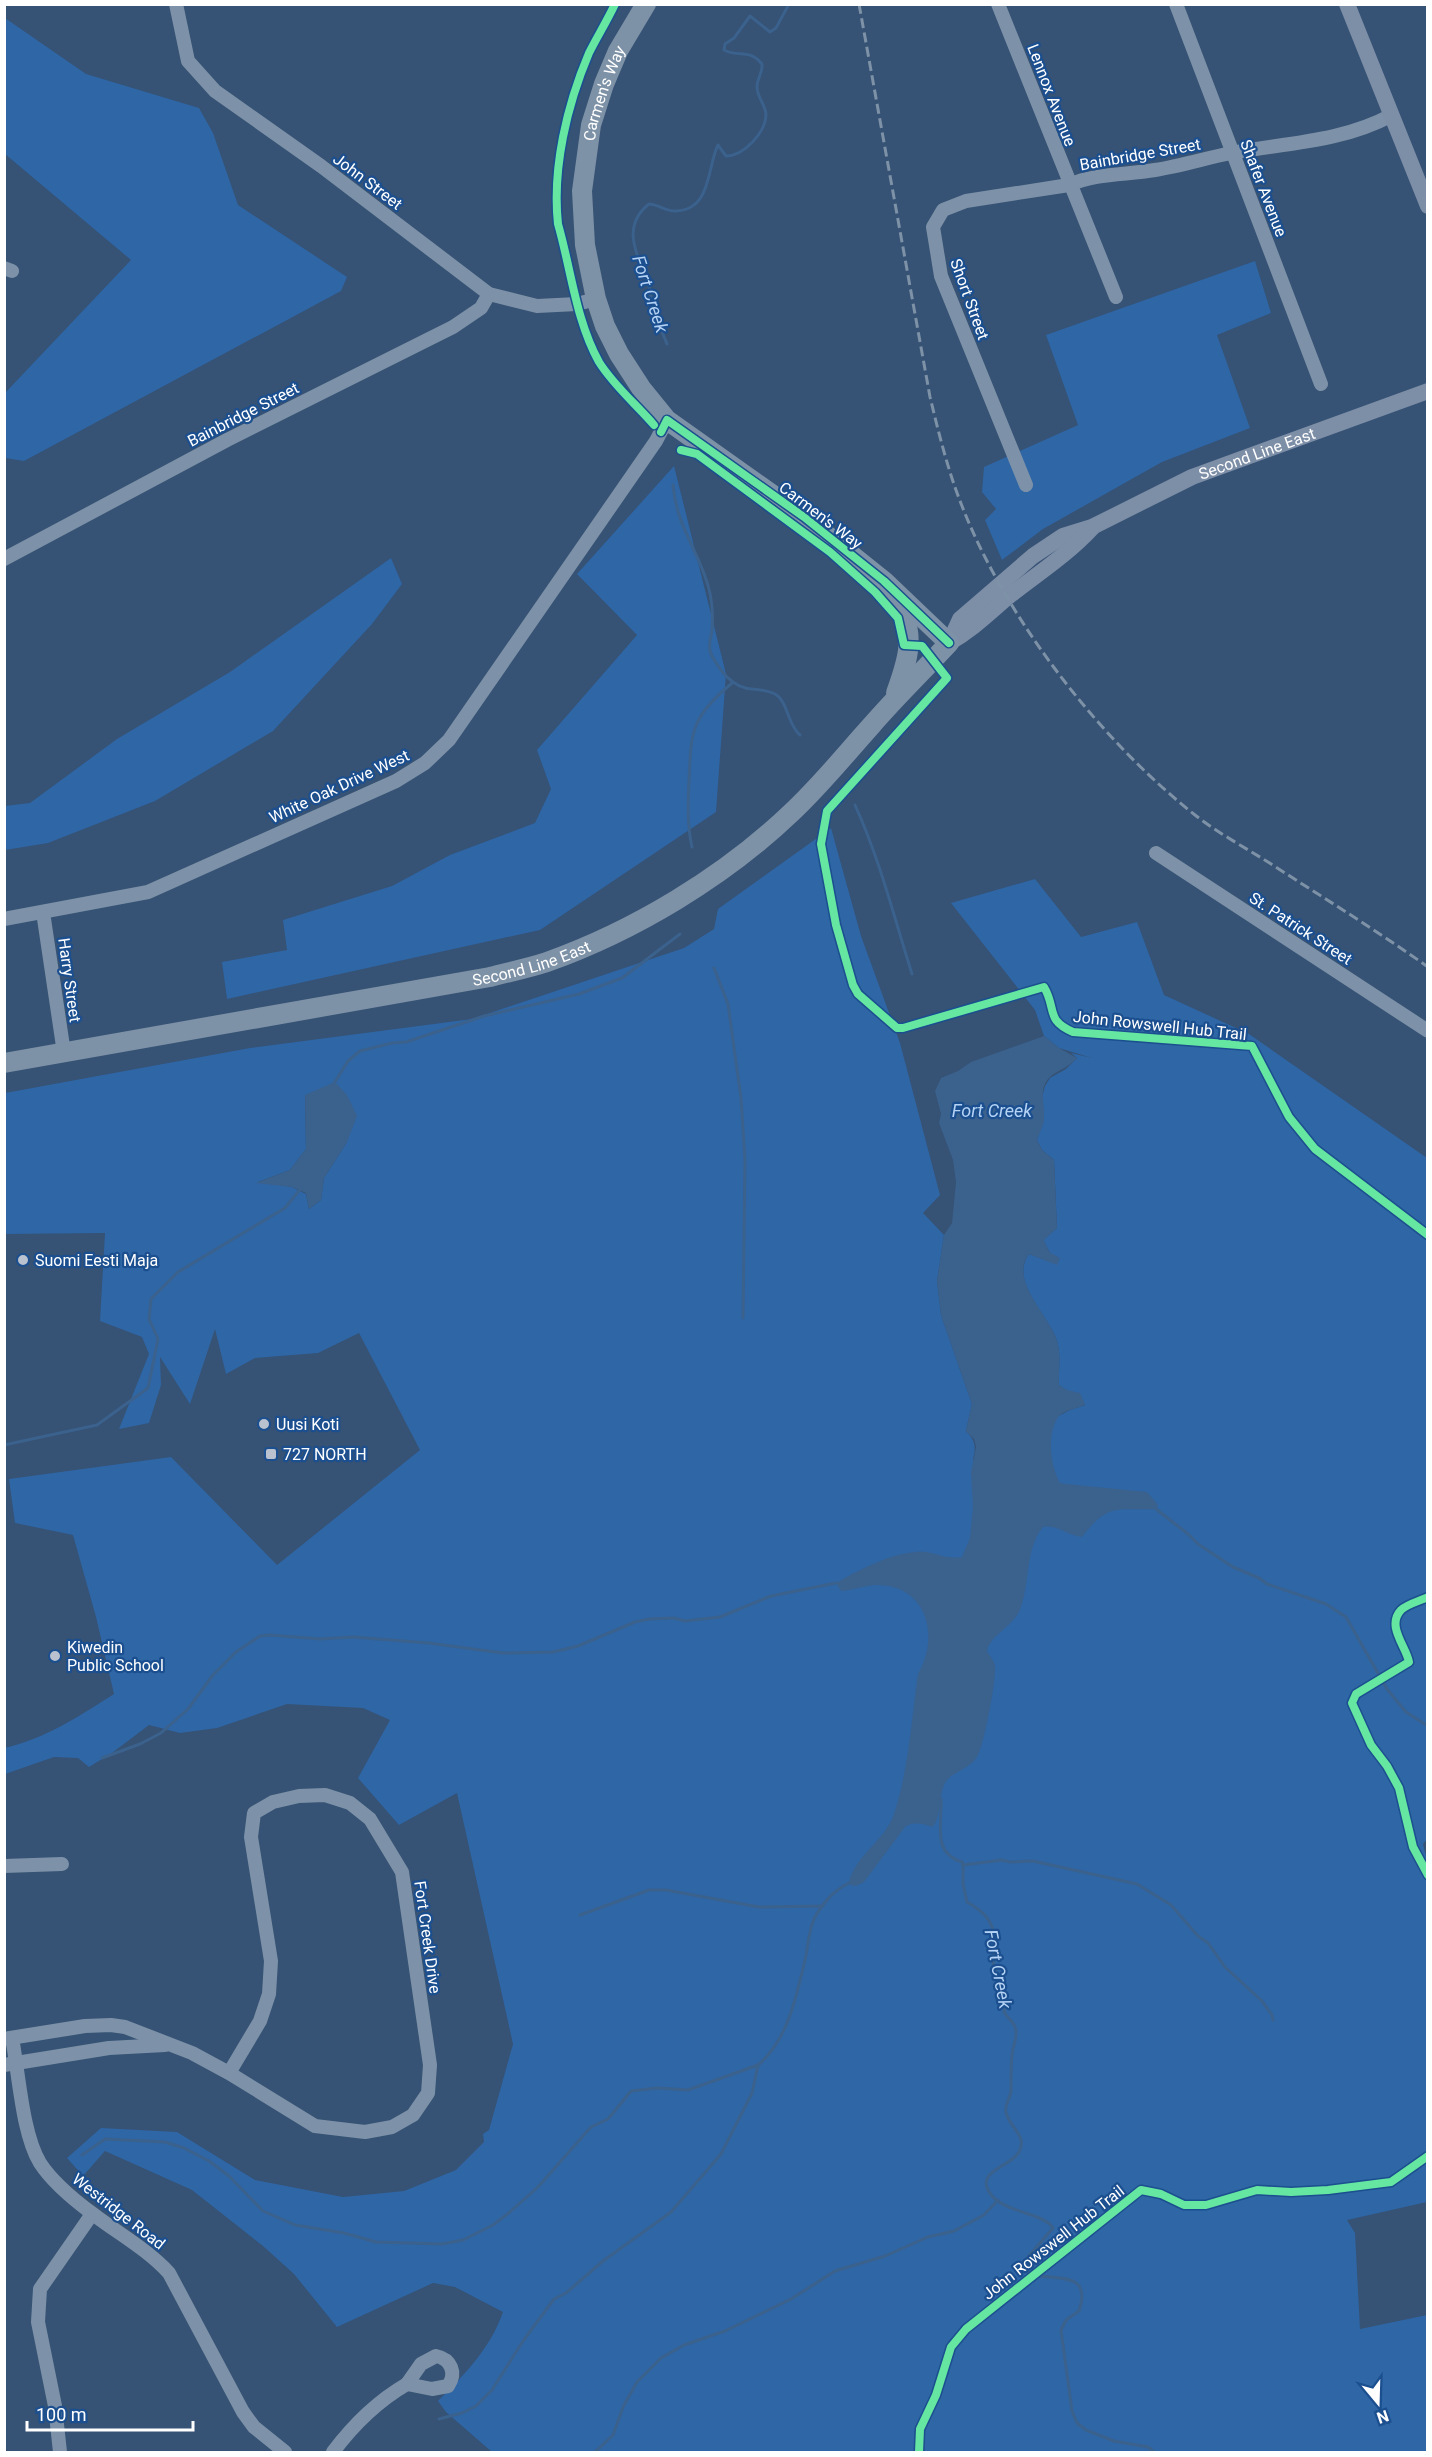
<svg xmlns="http://www.w3.org/2000/svg" width="1432" height="2457" font-family="Roboto,sans-serif">
	<style>
		.green { fill: #2f66a5; fill-rule: evenodd }
		.water { fill: #3b618d }
		.lines { fill: none; stroke-linecap: round; stroke-linejoin: round }
		.stream { stroke: #3b618d; stroke-width: 3 }
		.minor { stroke: #7d92a8; stroke-width: 14 }
		.major { stroke: #7d8ea7; stroke-width: 16 }
		.highway { stroke: #7e92a7; stroke-width: 20 }
		.rail { stroke: #7e92a7; stroke-width: 3; stroke-dasharray: 10 4.5; stroke-linecap: butt }
		.cycleway-casing { stroke: #1b4f8f; stroke-width: 11 }
		.cycleway { stroke: #66e7a1; stroke-width: 8 }
		.poi-dot { fill: #b9c2ce; stroke: #1b4f8f; stroke-width: 2 }
		.labels { text-anchor: middle; stroke-width: 4.5; stroke-linejoin: round; paint-order: stroke }
		.street-label { font-size: 16px; fill: #fff; stroke: #1b4f8f }
		.poi-label { font-size: 16px; fill: #fff; stroke: #1b4f8f; text-anchor: start }
		.water-label { font-size: 18px; font-style: italic; fill: #b5d3f5; stroke: #1b4f8f }
	</style>
	<rect width="100%" height="100%" fill="#365274"/>
	<g class="green">
		<path d="M5,18L86,74L199,108L213,133L238,205L347,277L341,291L24,461L5,458V393L131,260L5,154Z"/>
		<path d="M1255,261L1271,313L1217,335L1250,428L1162,462L1043,529L1002,560L985,520L996,509L982,492L984,467L1078,425L1046,335Z"/>
		<path d="M674,466L726,674L716,812L540,930L227,999L222,962L287,950L283,920L392,886L450,855L535,823L551,789L537,750L637,635L577,574Z"/>
		<path d="M391,558L402,584L372,624L273,731L155,801L48,843L5,850V806L30,803L117,739L230,672Z"/>
		<path d="M831,828L861,936L900,1043L940,1195L923,1213L944,1235L937,1281L941,1315L972,1404L966,1431C976,1441 976,1447 973,1460L1070,1410L1085,1405L1059,1385C1058,1370 1062,1354 1056,1338C1047,1314 1009,1280 1029,1254L1056,1264L1043,1240L1057,1228L1054,1160L1042,1150L1037,1140L1044,1119L1042,1097L1045,1086L1050,1078L1066,1069L1077,1058L1071,1053L1092,1058L1059,1048L1044,1036L1035,1010L951,903L1035,879L1081,937L1137,922L1164,995L1249,1034L1427,1158L1428,1838L1423,1844L1428,1864L1427,2202L1347,2220L1355,2233L1360,2329L1427,2315V2452H492L446,2412L438,2401C465,2374 490,2349 503,2312L455,2287L433,2283L337,2327L294,2274L263,2246L192,2190L105,2151L83,2176L67,2158L101,2128L177,2132L255,2180L343,2197L404,2191L456,2170L484,2142L483,2134L489,2130L513,2044L457,1793L399,1825L358,1778L390,1720L363,1708L287,1704L217,1728L180,1733L149,1725L112,1753L89,1767L78,1758L54,1757L5,1774L4,1748C45,1739 79,1716 114,1694L96,1617L73,1535L15,1523L9,1479L171,1457L277,1565L420,1450L359,1333L318,1353L255,1358L226,1374L215,1329L190,1404L160,1357L161,1385L149,1423L119,1429L149,1354L142,1337L100,1321L105,1233L5,1234V1093L250,1048L472,1019L684,948L714,929L718,909ZM305,1095L347,1142L324,1178L321,1200L309,1209L306,1194L292,1187L258,1182L290,1170L306,1149Z"/>
	</g>
	<g class="water">
		<path d="M1044,1036L1059,1048L1077,1058C1068,1068 1058,1070 1050,1077C1038,1088 1045,1104 1044,1118C1044,1125 1039,1133 1037,1140L1042,1150L1054,1160L1057,1228L1044,1240L1049,1252L1060,1258L1057,1265L1029,1254C1009,1279 1047,1314 1056,1338C1062,1354 1058,1370 1059,1385L1067,1390L1080,1393L1085,1404C1078,1409 1067,1409 1060,1415C1046,1430 1050,1466 1060,1483L1066,1484L1147,1492L1158,1505L1156,1509C1116,1511 1109,1502 1082,1537C1067,1535 1058,1525 1043,1527C1024,1550 1031,1585 1019,1612C1011,1627 990,1636 987,1651C990,1656 995,1662 995,1667C996,1681 984,1746 977,1757C969,1770 952,1771 945,1783C938,1797 942,1814 933,1827C923,1824 914,1821 905,1827L864,1882C859,1884 854,1889 849,1883C854,1856 885,1841 894,1814C909,1768 911,1721 918,1674C940,1636 927,1586 878,1585C866,1585 853,1590 841,1591L836,1583C857,1571 891,1553 916,1552C935,1550 942,1560 962,1557L970,1538L973,1507L971,1472L976,1447L974,1439L966,1431L972,1404L941,1315L937,1281L944,1235L952,1223L956,1182L953,1160L939,1123L941,1114L935,1091L941,1078L958,1071L971,1062Z"/>
		<path d="M335,1082L347,1095L357,1116L347,1142L324,1178L321,1200L309,1209L306,1193L292,1187L256,1183L290,1170L306,1149L305,1095Z"/>
	</g>
	<g class="lines">
		<g class="stream">
			<path d="M667,344C662,331 655,318 652,304C651,300 651,295 650,290C642,262 617,229 649,204C658,204 666,212 676,211C712,210 707,166 718,145L726,156C744,156 766,132 766,114C765,104 757,97 757,87C757,78 763,73 762,64C749,48 739,58 724,50L725,44L734,38L750,16L770,32L776,28L789,4"/>
			<path d="M673,485C677,529 699,550 709,589C712,601 713,617 712,630C711,639 707,647 712,656C721,672 733,688 752,689C760,690 768,690 775,694C788,701 787,724 800,735"/>
			<path d="M855,805C880,860 894,917 912,974"/>
			<path d="M692,847C687,825 688,803 689,781C691,730 691,718 732,683"/>
			<path d="M714,968L728,1004L741,1098L745,1160L743,1318"/>
			<path d="M333,1085L348,1061L360,1051L392,1043L406,1042L484,1016L579,994L622,978L680,934"/>
			<path d="M4,1445L97,1425L148,1388L158,1339L149,1319L151,1299L178,1272L285,1208L302,1187"/>
			<path d="M1156,1509L1188,1534L1198,1544L1233,1567L1259,1578L1267,1584L1326,1604L1346,1617L1387,1689L1406,1712L1428,1726"/>
			<path d="M102,1758L140,1744L161,1733L188,1709L213,1675L236,1652L260,1636L270,1635L320,1639L353,1637L429,1643L503,1653L553,1652L578,1646L635,1622L649,1619L674,1618L685,1621L720,1617L771,1596L836,1583"/>
			<path d="M941,1799C942,1826 932,1853 962,1862L963,1865"/>
			<path d="M963,1865V1884L967,1902C983,1911 992,1919 995,1938C996,1948 991,1957 994,1967C1000,1984 1009,1993 1004,2012C1008,2019 1016,2023 1016,2031C1017,2038 1013,2047 1012,2054C1011,2066 1011,2078 1011,2090C1011,2098 1004,2104 1006,2112C1009,2128 1028,2135 1019,2152C1012,2166 978,2170 988,2190C999,2213 1044,2212 1053,2228L1028,2257L1026,2270L1030,2274C1053,2281 1093,2269 1079,2311L1066,2320L1061,2330L1072,2411L1077,2423L1086,2430L1114,2441L1148,2447L1154,2452"/>
			<path d="M963,1865L1002,1860L1010,1862L1033,1861L1137,1884L1171,1905L1198,1936L1208,1943L1225,1967L1262,2001L1272,2015L1273,2020"/>
			<path d="M580,1915L649,1890H666L759,1907L823,1906"/>
			<path d="M82,2155L105,2139L165,2142L184,2148L209,2161L229,2176L263,2211L295,2225L344,2233L376,2242L442,2244L463,2240L493,2225L511,2211L538,2187L591,2127L608,2119L631,2091L657,2088L688,2090L758,2065C789,2039 797,1993 806,1956C808,1944 809,1930 814,1919C821,1905 834,1890 849,1883"/>
			<path d="M439,2419L462,2413L476,2406L492,2390L523,2341L554,2299L566,2293L603,2261L671,2212L721,2154L752,2093L758,2065"/>
			<path d="M595,2452L613,2435L623,2407L637,2382L661,2358L684,2345L725,2331L791,2299L835,2271L885,2256L928,2237L954,2231L984,2215L998,2200"/>
		</g>
		<g class="minor">
			<path d="M176,4L188,61L215,91L321,166L489,294L537,306L577,304L596,299"/>
			<path d="M998,4L1116,297"/>
			<path d="M1176,4L1321,384"/>
			<path d="M4,268L12,271"/>
			<path d="M1026,485L941,276L933,227L943,210L966,201L1069,185C1096,173 1126,175 1155,170C1181,166 1206,158 1231,153C1286,143 1342,142 1392,115"/>
			<path d="M4,559L227,440L453,327L481,308L489,294"/>
			<path d="M1156,853L1428,1031"/>
			<path d="M43,912L64,1053"/>
			<path d="M4,919L148,892L396,781L425,763L449,740L656,441L667,420"/>
			<path d="M4,1866L62,1864"/>
			<path d="M12,2038C19,2074 22,2133 40,2163C53,2183 74,2200 93,2214C119,2234 147,2249 169,2273L243,2412L254,2427L285,2452"/>
			<path d="M4,2039L85,2026L111,2025L125,2027L192,2053L229,2073L315,2126L365,2132L392,2127L413,2115L428,2093L430,2065L402,1872L370,1819L350,1803L325,1795L299,1796L273,1802L254,1813L251,1837L271,1961L269,1994L260,2021L229,2073"/>
			<path d="M4,2065L109,2048L165,2045"/>
			<path d="M436,2356C451,2359 457,2373 448,2386L432,2389L407,2384L421,2364Z"/>
			<path d="M60,2452L55,2406L38,2322L40,2289L92,2214"/>
			<path d="M333,2452C354,2424 376,2402 407,2384"/>
		</g>
		<g class="major">
			<path d="M1347,4L1428,206"/>
			<path id="s1" d="M949,643L960,619L1033,556L1063,536L1092,527L1192,477L1428,391"/>
			<path d="M949,643C972,630 988,614 1008,597C1037,574 1067,555 1092,528"/>
		</g>
		<g class="highway">
			<path d="M896,693C909,657 916,635 897,598"/>
			<path id="s2" d="M4,1063L490,977C509,972 529,968 547,962C634,931 724,877 791,813C820,786 844,756 871,726C896,697 923,671 949,643L884,581L804,517L667,420L641,388L619,354L605,326L596,299L585,245L582,191L591,125L604,84L618,51L646,4"/>
		</g>
		<path class="rail" d="M859,4L930,397C939,434 948,471 962,506C1006,619 1100,740 1195,815C1218,833 1244,847 1268,862C1322,897 1376,930 1428,967"/>
		<defs>
			<g id="cycleway">
				<path d="M615,4C607,21 597,37 589,53C567,105 552,168 558,224C571,269 576,321 599,362C614,386 636,404 654,425"/>
				<path d="M661,432L667,420L804,517L884,581L949,643"/>
				<path d="M681,450L697,454L830,552L875,592L898,618L904,645L922,646L947,678L827,811L821,844L836,925L853,985L858,994L897,1028H903L1044,987C1057,1009 1045,1020 1073,1032L1252,1046L1289,1117L1315,1149L1428,1235"/>
				<path d="M1428,1597C1420,1601 1407,1604 1401,1610C1386,1626 1406,1646 1409,1662L1356,1694L1352,1703L1371,1745L1387,1766L1399,1788L1413,1847L1428,1875"/>
				<path d="M919,2452L920,2429L936,2395L951,2347L966,2329L1141,2190L1161,2194L1184,2205H1206L1257,2190L1291,2192L1328,2190L1391,2182L1428,2156"/>
			</g>
		</defs>
		<use href="#cycleway" class="cycleway-casing"/>
		<use href="#cycleway" class="cycleway"/>
	</g>
	<g class="poi-dot">
		<circle cx="23" cy="1260" r="6"/>
		<circle cx="264" cy="1424" r="6"/>
		<rect x="265" y="1448" width="12" height="12" rx="3"/>
		<circle cx="55" cy="1656" r="6"/>
	</g>
	<g class="labels">
		<g class="street-label">
			<text dy="6" stroke="none"><textPath href="#s2" startOffset="1784">Carmen's Way</textPath></text>
			<text transform="translate(1052 95) rotate(69)" y="6">Lennox Avenue</text>
			<text transform="translate(1140 154) rotate(-10)" y="6">Bainbridge Street</text>
			<text transform="translate(368 181) rotate(37)" y="6">John Street</text>
			<text transform="translate(1264 188) rotate(69)" y="6">Shafer Avenue</text>
			<text transform="translate(970 299) rotate(70)" y="6">Short Street</text>
			<text transform="translate(243 414) rotate(-27)" y="6">Bainbridge Street</text>
			<text dy="6" stroke="none"><textPath href="#s1" startOffset="370">Second Line East</textPath></text>
			<text transform="translate(821 515) rotate(37)" y="6">Carmen's Way</text>
			<text transform="translate(339 786) rotate(-25)" y="6">White Oak Drive West</text>
			<text transform="translate(1301 928) rotate(33)" y="6">St. Patrick Street</text>
			<text dy="6" stroke="none"><textPath href="#s2" startOffset="537">Second Line East</textPath></text>
			<text transform="translate(70 980) rotate(82)" y="6">Harry Street</text>
			<text transform="translate(1160 1025) rotate(6)" y="6">John Rowswell Hub Trail</text>
			<text transform="translate(428 1937) rotate(82)" y="6">Fort Creek Drive</text>
			<text transform="translate(119 2211) rotate(38)" y="6">Westridge Road</text>
			<text transform="translate(1053 2242) rotate(-38)" y="6">John Rowswell Hub Trail</text>
		</g>
		<g class="poi-label">
			<text x="35" y="1266">Suomi Eesti Maja</text>
			<text x="276" y="1430">Uusi Koti</text>
			<text x="283" y="1460">727 NORTH</text>
			<text x="67" y="1653">Kiwedin<tspan x="67" dy="18">Public School</tspan></text>
		</g>
		<g class="water-label">
			<text transform="translate(650 294) rotate(72)" y="6">Fort Creek</text>
			<text x="992" y="1117">Fort Creek</text>
			<text transform="translate(998 1969) rotate(79)" y="6">Fort Creek</text>
		</g>
	</g>
	<rect width="1432" height="2457" fill="none" stroke="#ffffff" stroke-width="12"/>
	<g transform="translate(1378 2403) rotate(161)" stroke="#1b4f8f" stroke-width="4.5" paint-order="stroke">
	<path d="M0-4.5L10 22L0 15L-10 22Z" fill="#ffffff"/>
	<text y="-9" font-size="16" font-weight="bold" text-anchor="middle" fill="#ffffff">N</text>
	</g>
	<path d="M27 2421v9h166v-9" fill="none" stroke="#ffffff" stroke-width="3"/>
	<text x="36" y="2421" font-size="18" fill="#ffffff" stroke="#1b4f8f" stroke-width="4.5" paint-order="stroke">100 m</text>
</svg>
